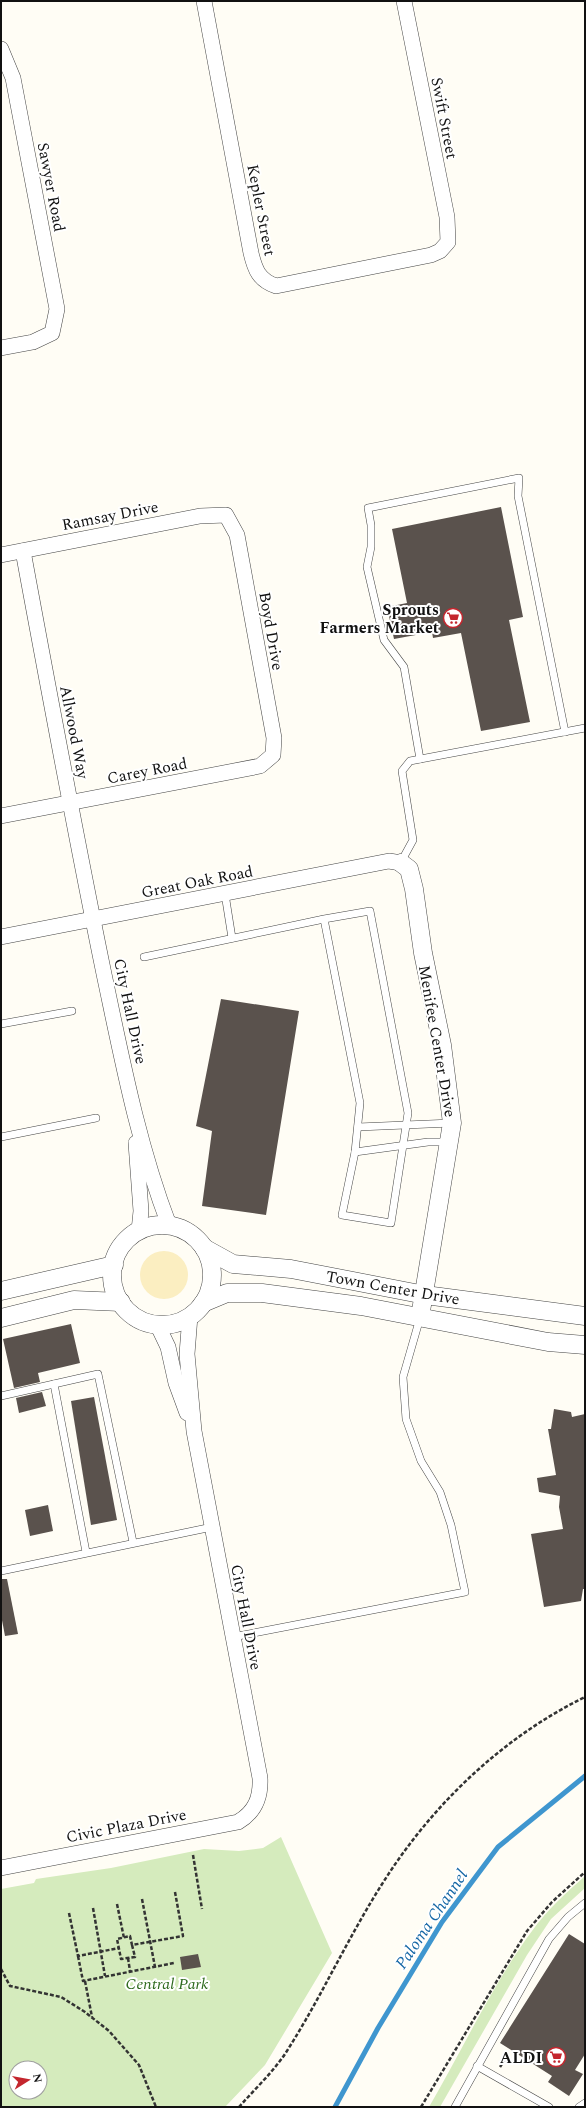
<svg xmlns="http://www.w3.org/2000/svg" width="586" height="2108" font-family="Spectral,serif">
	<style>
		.green { fill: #d5ebbd; fill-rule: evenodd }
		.sand { fill: #fbeec1 }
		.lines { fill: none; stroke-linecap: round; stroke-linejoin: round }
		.stream { stroke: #3f96cf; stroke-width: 5 }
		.building { fill: #5a524d }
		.service-casing { stroke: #444; stroke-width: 8 }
		.minor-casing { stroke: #444; stroke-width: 16 }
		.tertiary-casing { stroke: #444; stroke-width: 19 }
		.path { stroke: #333; stroke-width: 2.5; stroke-dasharray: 4 2; stroke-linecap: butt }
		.service { stroke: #fff; stroke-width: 7 }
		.minor { stroke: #fff; stroke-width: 15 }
		.tertiary { stroke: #fff; stroke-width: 18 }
		.labels { text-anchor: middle; stroke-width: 4; stroke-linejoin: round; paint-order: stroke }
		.street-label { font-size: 16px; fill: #111; stroke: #fff }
		.poi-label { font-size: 16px; font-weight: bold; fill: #111; stroke: #fff; text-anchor: end }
		.park-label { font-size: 16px; font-style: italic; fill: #2f6b1f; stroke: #fff }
		.water-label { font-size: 17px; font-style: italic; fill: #1768a6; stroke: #fff }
	</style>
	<rect width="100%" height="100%" fill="#fffdf5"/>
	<g class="green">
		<path d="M281,1837L332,1953L265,2065L225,2107H1V1889L34,1883L36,1879L111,1868L204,1849L239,1851L263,1848ZM16,2068H40V2092H16Z"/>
		<path d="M585,1876V1888L551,1919L527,1955L440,2107H429C463,2049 492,1985 532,1931C547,1910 566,1893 585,1876Z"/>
	</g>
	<circle class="sand" cx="164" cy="1275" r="24"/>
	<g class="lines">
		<path class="stream" d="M335,2107L378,2028L442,1922L498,1847L585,1776"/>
	</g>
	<g class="building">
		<path d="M501,507L523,617L509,620L530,722L481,731L461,633L433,638L432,632L394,639L387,607L407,603L392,529Z"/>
		<path d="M221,999L299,1011L266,1215L202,1206L212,1131L196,1126Z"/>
		<path d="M71,1324L80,1363L38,1373L40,1382L14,1388L3,1339Z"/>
		<path d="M42,1392L46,1406L19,1413L16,1398Z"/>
		<path d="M94,1397L117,1520L91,1525L71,1401Z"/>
		<path d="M554,1409L571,1412L572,1417L585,1414V1589H583L581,1601L544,1607L531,1534L563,1529L559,1507L560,1496L539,1492L537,1478L556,1475L548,1429H551Z"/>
		<path d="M48,1505L53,1531L30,1536L25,1510Z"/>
		<path d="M1,1579H7L18,1634L5,1636L1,1615Z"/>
		<path d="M569,1934L585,1944V2054L575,2070L583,2074L569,2096L548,2082L552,2076L500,2043Z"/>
		<path d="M198,1954L201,1967L182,1970L180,1957Z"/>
	</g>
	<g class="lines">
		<defs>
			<g id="service">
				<path d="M420,759L404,667L384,640L367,567L371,547V525L368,508L519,478L518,496L565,732"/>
				<path d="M401,862L413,840L402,771L410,761L585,728"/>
				<path d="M225,894L232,938"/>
				<path d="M144,957L324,919L360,1103L355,1152L342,1215L391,1223L408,1113L370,911L324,919"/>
				<path d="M1,1024L72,1011"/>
				<path d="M358,1127L452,1123"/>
				<path d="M1,1137L96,1118"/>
				<path d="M355,1152L428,1142H448"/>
				<path d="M54,1384L86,1552"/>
				<path d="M1,1396L98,1374L133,1542"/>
				<path d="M1,1571L212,1527"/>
				<path d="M233,1637L465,1592L451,1525L440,1492L421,1461L406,1419L403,1377L420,1318"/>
				<path d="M477,2066L549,2107"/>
				<path d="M455,2107L549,1939L568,1917L585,1903"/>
				<path d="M579,2107L585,2103"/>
			</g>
			<g id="minor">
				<path d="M204,1L251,253C255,270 259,280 276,286L431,255L440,251L448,242L447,217L404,1"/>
				<path d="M1,49L13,78L57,309L52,333L33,342L1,348"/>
				<path d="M23,551C49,692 75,833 104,974C122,1059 138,1144 169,1225"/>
				<path d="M1,555L200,516L226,515L237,535L274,738L273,755L260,766L1,816"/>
				<path d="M1,937L389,861L401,863"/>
				<path d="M136,1143L141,1211L139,1231"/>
				<path d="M157,1324L168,1347L176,1383L187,1413"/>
				<path d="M1,1868L238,1822C255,1812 261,1798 260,1778L194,1431L187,1354L190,1316"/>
			</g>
			<g id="tertiary">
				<path d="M401,863L409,869L414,889L423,953L442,1045L452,1123L420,1317"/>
				<circle cx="162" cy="1275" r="50"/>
				<path d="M204,1248L233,1264L291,1269L425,1295L585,1316"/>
				<path d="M1,1291L114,1265"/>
				<path d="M203,1303L227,1293H262L361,1306L548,1342L585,1345"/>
				<path d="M1,1318L74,1300L121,1302"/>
			</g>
		</defs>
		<use href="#service" class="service-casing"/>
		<use href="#minor" class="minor-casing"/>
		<use href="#tertiary" class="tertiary-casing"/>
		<g class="path">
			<path d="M193,1855L202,1909"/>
			<path d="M142,1899L155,1967"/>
			<path d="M117,1904L124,1938"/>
			<path d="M93,1908L105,1976"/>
			<path d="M69,1913L78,1956L119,1948"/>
			<path d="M132,1945L135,1957L121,1959L117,1939L130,1936L132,1945L183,1936L175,1892"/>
			<path d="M78,1956L83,1981L174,1963"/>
			<path d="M128,1958L130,1971"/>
			<path d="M1,1969L10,1986L61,1997L85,2012L109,2031L139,2065L156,2107"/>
			<path d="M85,1981L92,2017"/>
			<path d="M500,2067L506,2058"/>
			<path d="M239,2107C254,2090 272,2073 285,2054C321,1998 348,1937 384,1881C433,1804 503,1737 585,1697"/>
			<path d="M421,2107L527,1931L552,1902L585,1872"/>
		</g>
		<use href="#service" class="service"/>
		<use href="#minor" class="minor"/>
		<use href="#tertiary" class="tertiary"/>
	</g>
	<defs>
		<symbol id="supermarket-ring" viewBox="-11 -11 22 22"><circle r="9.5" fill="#fff" stroke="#c4262e" stroke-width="1.5"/><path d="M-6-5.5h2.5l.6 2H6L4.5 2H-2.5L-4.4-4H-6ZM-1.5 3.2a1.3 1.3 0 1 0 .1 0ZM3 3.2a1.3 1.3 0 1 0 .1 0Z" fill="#c4262e"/></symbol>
	</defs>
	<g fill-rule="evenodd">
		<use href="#supermarket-ring" x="442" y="607" width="22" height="22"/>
		<use href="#supermarket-ring" x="545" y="2046" width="22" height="22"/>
	</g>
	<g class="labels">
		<g class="street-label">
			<text transform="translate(445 118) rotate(79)" y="6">Swift Street</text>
			<text transform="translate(52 187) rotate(79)" y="6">Sawyer Road</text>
			<text transform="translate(262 210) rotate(79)" y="6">Kepler Street</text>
			<text transform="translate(110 515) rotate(-11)" y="6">Ramsay Drive</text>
			<text transform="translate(272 631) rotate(80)" y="6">Boyd Drive</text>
			<text transform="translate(75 732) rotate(79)" y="6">Allwood Way</text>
			<text transform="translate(147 770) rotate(-11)" y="6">Carey Road</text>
			<text transform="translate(197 881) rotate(-11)" y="6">Great Oak Road</text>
			<text transform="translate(131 1011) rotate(78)" y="6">City Hall Drive</text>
			<text transform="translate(438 1041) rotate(80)" y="6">Menifee Center Drive</text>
			<text transform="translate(393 1287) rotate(10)" y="6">Town Center Drive</text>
			<text transform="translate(247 1617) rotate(79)" y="6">City Hall Drive</text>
			<text transform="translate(126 1825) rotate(-11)" y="6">Civic Plaza Drive</text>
		</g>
		<g class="poi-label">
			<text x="439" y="615">Sprouts<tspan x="439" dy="18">Farmers Market</tspan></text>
			<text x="542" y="2063">ALDI</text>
		</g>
		<g class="park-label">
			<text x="167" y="1989">Central Park</text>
		</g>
		<g class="water-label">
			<text transform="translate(431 1919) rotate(-56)" y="6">Paloma Channel</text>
		</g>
	</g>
	<rect width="586" height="2108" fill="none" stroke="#111111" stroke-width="4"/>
	<g transform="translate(28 2080) rotate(79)"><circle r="19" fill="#ffffff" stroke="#a0a0a0"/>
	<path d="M0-3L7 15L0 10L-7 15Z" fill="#c4262e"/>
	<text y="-6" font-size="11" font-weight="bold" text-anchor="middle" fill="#111111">N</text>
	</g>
</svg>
